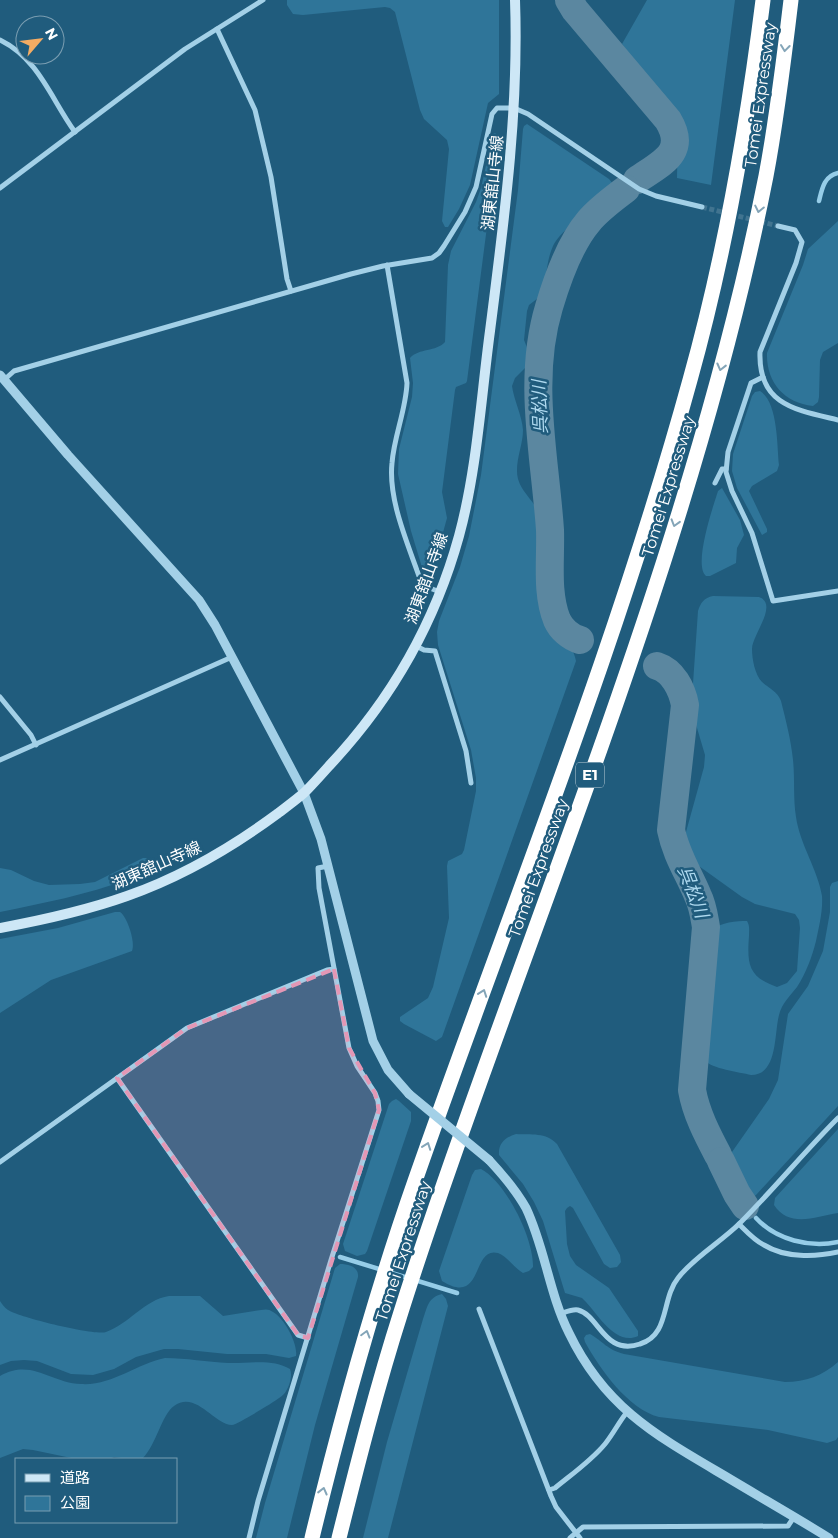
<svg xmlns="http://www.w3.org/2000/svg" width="838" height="1538" font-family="Montserrat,'Noto Sans JP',sans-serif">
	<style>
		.green { fill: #2f7599 }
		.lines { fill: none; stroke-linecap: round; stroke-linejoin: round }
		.stream { stroke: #96cde8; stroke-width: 4.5 }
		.river { stroke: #5b87a0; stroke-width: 28 }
		.minor-tunnel { stroke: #417490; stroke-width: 5; stroke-dasharray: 5 2.5; stroke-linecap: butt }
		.minor { stroke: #a3d0e7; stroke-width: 5 }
		.tertiary { stroke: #a3d0e7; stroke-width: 9 }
		.secondary { stroke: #cde7f6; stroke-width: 10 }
		.motorway { stroke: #fff; stroke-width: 15 }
		.tertiary-bridge { stroke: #a3d0e7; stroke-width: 9 }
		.oneway { stroke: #84a5b8 }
		.marked { fill: #e497b5; fill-opacity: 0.2; stroke: #e497b5; stroke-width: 4; stroke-dasharray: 10 6; stroke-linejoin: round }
		.labels { text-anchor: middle; stroke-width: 5; stroke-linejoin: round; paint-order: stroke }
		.shield { fill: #205c7d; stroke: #bcced8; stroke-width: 1 }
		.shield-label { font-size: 15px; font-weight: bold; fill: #fff }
		.street-label { font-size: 16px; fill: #fff; stroke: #205c7d }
		.water-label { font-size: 18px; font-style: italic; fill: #aed9ef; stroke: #205c7d }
	</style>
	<rect width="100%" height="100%" fill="#205c7d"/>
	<g class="green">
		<path d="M287,0H499V94L488,103L470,185L459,209L448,227H445L442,221L449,149L447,140L424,119L420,110L395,12L390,8L385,7L303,15L293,14L287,5Z"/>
		<path d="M647,0H735L711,185L677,178L678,122L622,44Z"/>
		<path d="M527,124L609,179L613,184L614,189L611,194C596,206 560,230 553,246C546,261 547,279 542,295L529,305L527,311L524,340L530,355V363L515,378L512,386C514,401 522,415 523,430C523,446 514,463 518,479C523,496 539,503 543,525C549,554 541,584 549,612C554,631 573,642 576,661L442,1037L436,1041L404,1024L400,1021V1017L428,998L433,987L449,918L447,866L448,861L462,854L464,850L476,791V778L471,750L438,645L437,632L439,621L460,567L469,536L481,475L518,190L523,129L524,126Z"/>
		<path d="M495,133L497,135L492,188L467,381L466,383L456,387L455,390L442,492L447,518L436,558L430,575L427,576L424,574L411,531L398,474L399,449L412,397L413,383L410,358C419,348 436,352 445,342L448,265L451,251L476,202L481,188L493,134Z"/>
		<path d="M838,221V343L823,352L820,360L819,397L818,402L813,406C784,403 766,382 767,353L803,265L808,249Z"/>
		<path d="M760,391C778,402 777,445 779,465L777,471L752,486L749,491L767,529V532L762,535L737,488L732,471L733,454L752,396L755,392Z"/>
		<path d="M722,488L740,520L744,535L737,548L736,563L710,576H706C693,565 713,507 718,491Z"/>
		<path d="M713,596L759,597C779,604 752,635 752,649C752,659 755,675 762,682C770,689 777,691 781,701C786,721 791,740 793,760C795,779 793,798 796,817C800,845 818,870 822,896C823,911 819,927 816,941C812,957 806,973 797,987C790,996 782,1003 779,1015C774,1034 778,1075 751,1075C739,1072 712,1069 704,1060C701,1056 701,1053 701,1048L713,930C720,922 737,921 747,921C750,926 749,930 749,936C747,964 748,977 777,987L787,983L797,971L800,928L799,920L795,914L755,904L742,897L696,864L689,856L685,844L686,832L704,767L705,755L692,711V698L698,611C701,602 704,598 713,596Z"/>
		<path d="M143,858H149L152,861V867C146,873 136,875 128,879C87,895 43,903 0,912V868L11,870L34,881L49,885L80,884L95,882Z"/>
		<path d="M838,881V1106L756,1195C753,1197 752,1198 748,1197C742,1195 731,1171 730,1165C730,1160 731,1156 732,1152L769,1099L778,1080L788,1014L808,986L823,951L830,912V887L832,883Z"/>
		<path d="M115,912H120C127,916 136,943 132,951L51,980L0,1013V939L58,928Z"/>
		<path d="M396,1099L399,1101L411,1112V1121L367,1251L365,1254L357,1256L345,1251L343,1244L389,1104L392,1101Z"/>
		<path d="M838,1129V1213C815,1217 789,1228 774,1205L775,1198Z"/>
		<path d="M516,1134C531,1135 546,1132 557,1144L620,1255L621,1262L617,1267L610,1268L604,1264L573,1208L570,1206L567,1208L565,1211L567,1244L570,1256L576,1265L609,1288L638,1331V1336C616,1346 599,1316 586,1302L582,1298L565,1293L543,1221L534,1202L523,1184L499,1155C498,1143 506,1137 516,1134Z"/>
		<path d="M481,1169C506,1182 534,1239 533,1267L529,1271L523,1273C514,1268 507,1256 498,1253C471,1246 484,1307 442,1281L439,1271L472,1175L475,1170Z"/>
		<path d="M340,1264C349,1264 359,1267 358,1277L315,1425L287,1538H256L265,1503L335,1268Z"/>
		<path d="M442,1294L446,1299L448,1306L388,1538H363L387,1442L423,1319C427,1308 428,1297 442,1294Z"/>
		<path d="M169,1296H200L223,1316L261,1310C266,1309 269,1309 273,1312C284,1318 298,1343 296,1356L289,1358L266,1354H227L178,1349H164L136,1357L114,1369L93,1375L71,1374L37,1361L24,1360L11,1361L0,1365V1301C2,1304 5,1308 8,1310C18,1317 95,1336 106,1332C129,1324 144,1300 169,1296Z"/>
		<path d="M590,1334C604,1342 606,1349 624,1354L785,1382C806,1382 822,1376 838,1362V1437L836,1440L827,1443L768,1430L659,1417C628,1409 600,1369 585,1342L584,1338L586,1335Z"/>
		<path d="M165,1358C186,1358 207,1362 228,1363C247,1364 272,1358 290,1369C293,1376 289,1388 284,1394C280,1399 238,1424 232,1425C214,1425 196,1390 174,1406C162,1414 156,1445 143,1458L128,1459L114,1457L109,1459H76L33,1450L23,1449L0,1458V1376C32,1358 50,1383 81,1384C112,1386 136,1364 165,1358Z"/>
	</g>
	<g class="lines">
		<g class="stream">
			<path d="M819,201C822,189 824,176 838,173"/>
			<path d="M756,1218C776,1240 810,1248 838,1242"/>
			<path d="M340,1257L457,1293"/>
		</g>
		<g class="river">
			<path d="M569,0L575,10L668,120C688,153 661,163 637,180"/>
			<path d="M580,640C570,637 561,629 557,620C546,593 551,559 550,530C545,456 527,380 549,307C557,280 570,243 589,221C599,209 613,199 626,189"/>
			<path d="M657,666C673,671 682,689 685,705L671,830C676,855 689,874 698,896C703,906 704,916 706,927L692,1090C696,1113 707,1134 718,1155"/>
			<path d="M721,1161L737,1194L745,1206"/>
		</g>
		<path class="minor-tunnel" d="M702,207L778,226"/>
		<g class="minor">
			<path d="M217,29L255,110L271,177L287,279L291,291"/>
			<path d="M0,40C39,59 51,99 75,132"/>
			<path d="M0,188L185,49L263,0"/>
			<path d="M778,226L795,230L802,242L796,263L760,352C758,405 796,410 838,420"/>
			<path d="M387,265L407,383C406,410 394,436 392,463C388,500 408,544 420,579L427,587L440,592"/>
			<path d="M763,377L751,383L728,452L726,472L732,491L752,533L773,601L838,591"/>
			<path d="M4,380L14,371L351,274L383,266L432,258L439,253L444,246L465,212L476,187L492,114L497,108H514L528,114L639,189L656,196L702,207"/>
			<path d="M715,483L722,469H726"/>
			<path d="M416,646L424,650L435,651L466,751L471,783"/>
			<path d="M0,697L31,735L36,745"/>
			<path d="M0,760L232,657"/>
			<path d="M117,1078L298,1335L308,1338"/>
			<path d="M0,1162L187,1028L327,970L334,969"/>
			<path d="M739,1224C747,1232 754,1240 764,1245C785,1258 815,1257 838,1252"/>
			<path d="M479,1309L551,1496L556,1507L580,1538"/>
			<path d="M560,1314C566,1312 572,1309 578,1310C599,1315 604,1356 640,1344C670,1335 661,1299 678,1278C694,1257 721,1242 740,1223C774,1189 804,1152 838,1118"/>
			<path d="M549,1490L555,1488C572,1474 591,1461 605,1444C613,1434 619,1422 627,1412"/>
			<path d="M249,1538L258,1501L331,1260L379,1110L378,1101L375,1093L357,1066L349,1048L319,888L318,868L328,866"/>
			<path d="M570,1538L583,1527L788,1526L794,1517"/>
		</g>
		<g class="tertiary">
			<path d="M0,375L68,455L199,600L215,625L304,793L321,839L373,1041L388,1070L409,1094"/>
			<path d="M489,1160C503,1175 516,1190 526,1208C545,1248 549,1293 569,1333C605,1408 657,1436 725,1476C760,1497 795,1517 829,1538"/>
		</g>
		<path class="secondary" d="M0,928C43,920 85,911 127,896C181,877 231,848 277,814C286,807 296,800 305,792C313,784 321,775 329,766C391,700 435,623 459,536C477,470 481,398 490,331C504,221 519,111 515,0"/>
		<g class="motorway">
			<path d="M312,1538C341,1418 374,1298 415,1181C508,915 615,653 690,380C725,255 747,128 763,0"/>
			<path d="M339,1538C358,1462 377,1387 401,1312C426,1233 454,1154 482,1076C588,780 705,485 766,176C777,118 784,59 791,0"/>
		</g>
		<path class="tertiary-bridge" d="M409,1094L489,1160"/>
	</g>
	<defs><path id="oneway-chevron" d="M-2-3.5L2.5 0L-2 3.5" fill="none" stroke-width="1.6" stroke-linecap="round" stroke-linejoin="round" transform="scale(1.25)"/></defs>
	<g class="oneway">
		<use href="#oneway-chevron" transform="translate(785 48) rotate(97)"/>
		<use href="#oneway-chevron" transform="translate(759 209) rotate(102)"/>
		<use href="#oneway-chevron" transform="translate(721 367) rotate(104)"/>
		<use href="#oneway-chevron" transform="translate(675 523) rotate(107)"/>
		<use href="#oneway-chevron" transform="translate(483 993) rotate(-70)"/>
		<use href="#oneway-chevron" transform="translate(427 1146) rotate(-70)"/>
		<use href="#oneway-chevron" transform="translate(366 1334) rotate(-74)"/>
		<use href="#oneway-chevron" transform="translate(323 1491) rotate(-76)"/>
	</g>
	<path class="marked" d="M334,969L349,1048L375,1093L379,1110L308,1338L298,1335L117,1078L187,1028Z"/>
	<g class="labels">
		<rect class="shield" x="576" y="762.5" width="28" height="25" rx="4"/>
		<g class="shield-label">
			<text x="590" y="780">E1</text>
		</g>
		<g class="street-label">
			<text transform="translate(760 95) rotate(-82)" y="6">Tomei Expressway</text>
			<text transform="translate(492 183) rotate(-84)" y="6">湖東舘山寺線</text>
			<text transform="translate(668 486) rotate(-73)" y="6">Tomei Expressway</text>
			<text transform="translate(426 578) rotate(-70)" y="6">湖東舘山寺線</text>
			<text transform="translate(156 865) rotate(-24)" y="6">湖東舘山寺線</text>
			<text transform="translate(538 868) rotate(-70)" y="6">Tomei Expressway</text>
			<text transform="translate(403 1251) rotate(-72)" y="6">Tomei Expressway</text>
		</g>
		<g class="water-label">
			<text transform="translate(540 407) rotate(-92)" y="6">呉松川</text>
			<text transform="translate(693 892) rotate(69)" y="6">呉松川</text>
		</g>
	</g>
	<rect x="15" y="1458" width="162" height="65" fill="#205c7d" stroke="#799db1"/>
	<rect x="25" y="1474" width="25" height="8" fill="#cde7f6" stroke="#799db1"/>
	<text x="60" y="1483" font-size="15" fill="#ffffff">道路</text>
	<rect x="25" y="1496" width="25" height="15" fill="#2f7599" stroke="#799db1"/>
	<text x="60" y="1508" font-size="15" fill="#ffffff">公園</text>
	<g transform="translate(40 40) rotate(62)"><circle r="24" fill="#205c7d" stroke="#799db1"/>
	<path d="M0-4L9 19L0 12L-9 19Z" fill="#f4ac63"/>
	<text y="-8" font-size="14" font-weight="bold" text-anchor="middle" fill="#ffffff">N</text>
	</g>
</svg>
